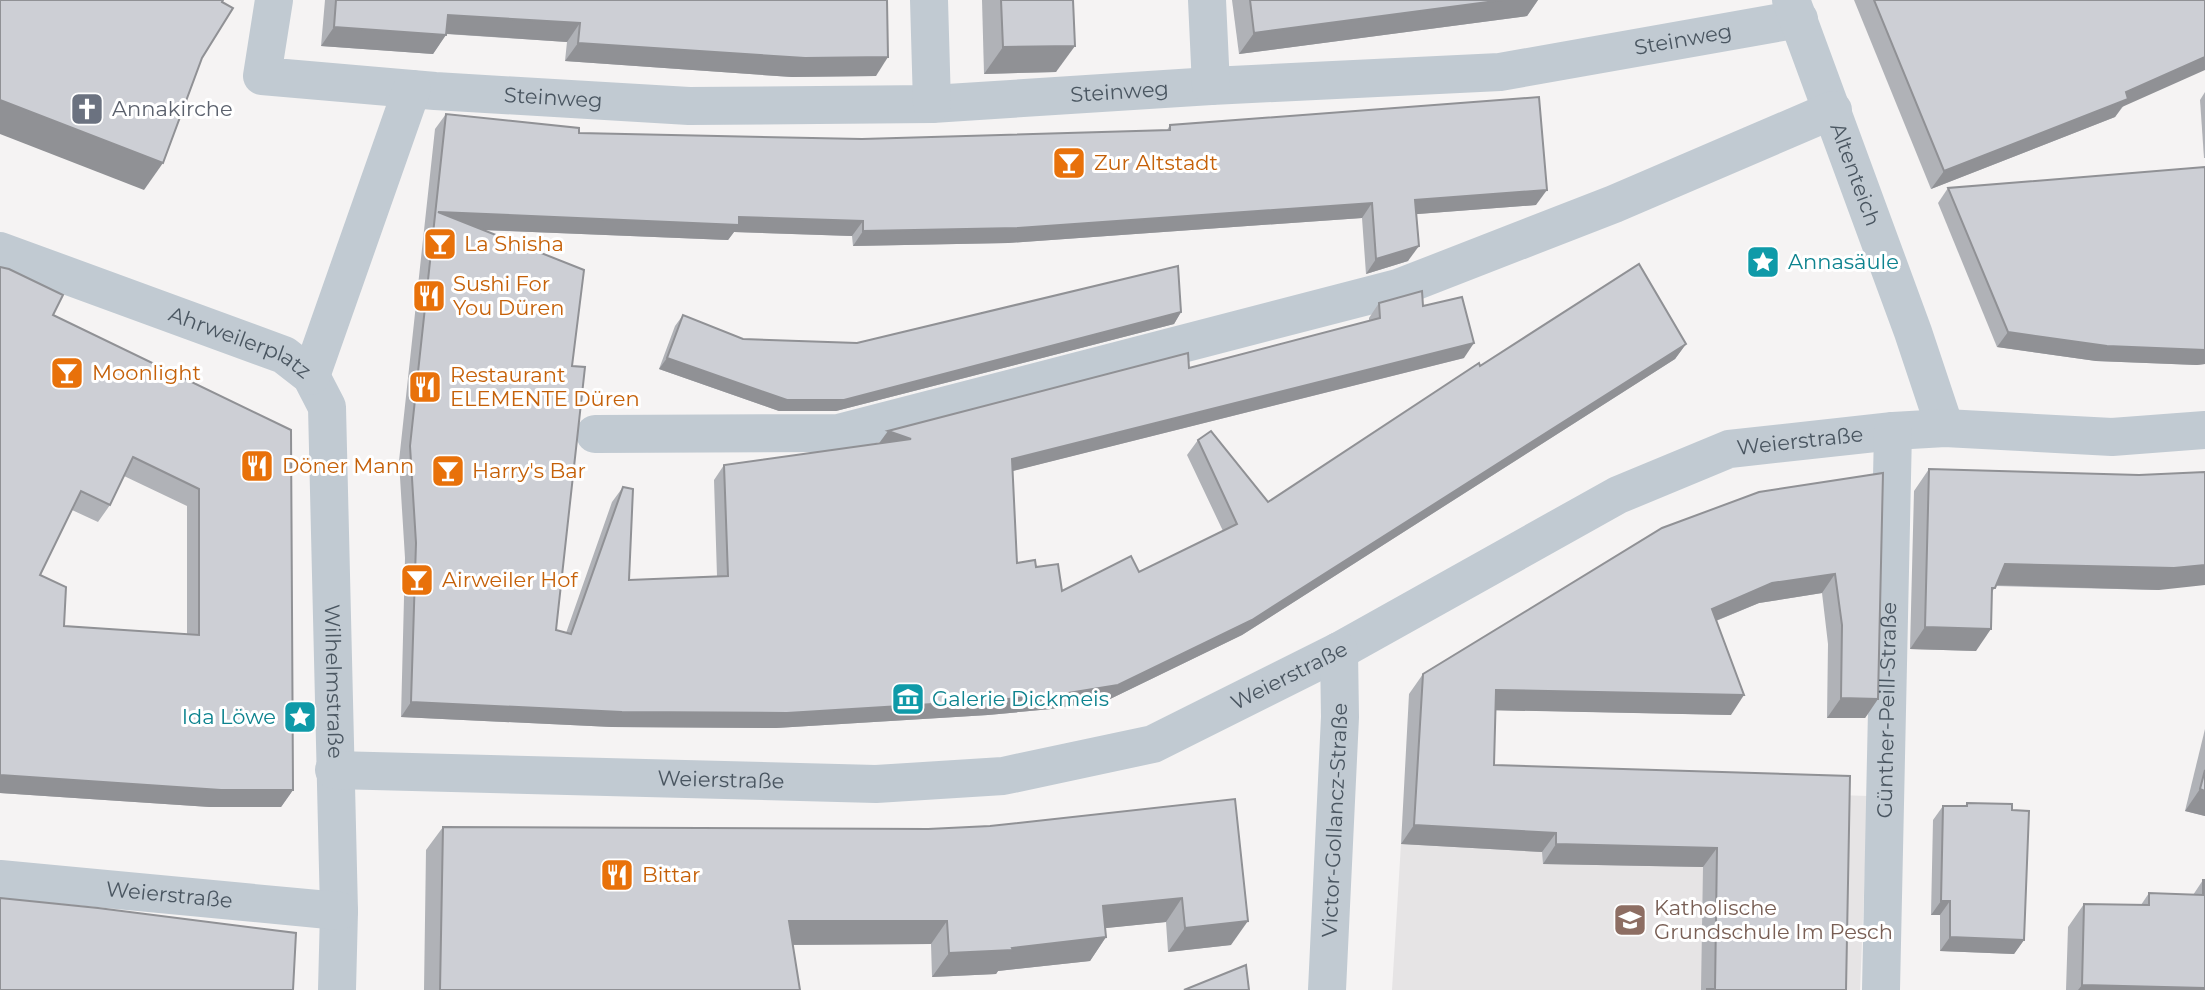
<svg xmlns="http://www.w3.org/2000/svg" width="2205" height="990" font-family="Montserrat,sans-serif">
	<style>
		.education { fill: #e6e4e5 }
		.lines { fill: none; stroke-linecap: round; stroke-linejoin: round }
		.minor { stroke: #c1cad2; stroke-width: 38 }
		.wall { fill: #b0b2b7; fill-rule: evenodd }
		.shaded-wall { fill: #909195 }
		.building { fill: #cdcfd5; stroke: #909195; stroke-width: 2; fill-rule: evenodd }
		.labels { text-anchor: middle; stroke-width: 6; stroke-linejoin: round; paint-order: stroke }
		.street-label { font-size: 21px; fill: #4a5661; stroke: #fff }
		.worship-label { font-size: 21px; fill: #5b616d; stroke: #fff; text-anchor: start }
		.food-label { font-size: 21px; fill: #c56008; stroke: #fff; text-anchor: start }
		.culture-label { font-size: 21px; fill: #0d838f; stroke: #fff; text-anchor: start }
		.education-label { font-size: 21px; fill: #785e54; stroke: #fff; text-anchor: start }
	</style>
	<rect width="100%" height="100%" fill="#f5f3f3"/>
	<path class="education" d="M1743,792L1868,796L1860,990H1392L1401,844L1494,849Z"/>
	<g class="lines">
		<g class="minor">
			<path id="s1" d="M274,0L262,76L435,91L689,106L932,104L1211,86L1500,72L1799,19"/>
			<path d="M929,0L932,104"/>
			<path d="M1207,0L1211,86"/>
			<path id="s2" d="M1791,0L1913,332L1945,428"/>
			<path id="s3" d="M0,251L284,355L311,376L327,407L339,911L337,990"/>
			<path d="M311,376L412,89"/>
			<path d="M595,434L839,433L1398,288L1614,204L1833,110"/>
			<path id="s4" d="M334,770L876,784L1003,776L1153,744L1339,651L1618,495L1729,449L1893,431L1945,428L2112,437L2205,430"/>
			<path id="s5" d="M0,879L339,911"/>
			<path id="s6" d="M1327,990L1340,717L1339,651"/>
			<path id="s7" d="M1881,990L1893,431"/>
		</g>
	</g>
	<g class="wall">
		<path d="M325,0H887L876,76L792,77L565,61L567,42L446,34L433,54L321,46Z"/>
		<path d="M982,0H1073L1056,72L984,74Z"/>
		<path d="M1232,0H1538L1527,16L1239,54Z"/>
		<path d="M1854,0H2205L2115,117L1931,189Z"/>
		<path d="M2205,92V158H2204L2200,100Z"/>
		<path d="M446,114L579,133L862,139L1167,130L1170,125L1536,205L1417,214L1408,261L1366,274L1362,218L1008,243L853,246L852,236L734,232L728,240L481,230L572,366L556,630L566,633L612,502L623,487L629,580L717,576L714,480L724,465L878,444L1189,368L1369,321V318L1379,303L1423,306L1464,358L1012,471L1017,563L1036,567L1062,591L1139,572L1223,531L1187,455L1198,440L1268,502L1480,366L1686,344L1675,359L1242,635L1108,700L1051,709L988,715L776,728L612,727L401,717L405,558L399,461L435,129Z"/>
		<path d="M2205,167V364L2197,365L2096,361L1997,347L1938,203L1948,188Z"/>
		<path d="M0,267L53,315L291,430L293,790L281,807H210L0,793ZM124,476L187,506V634L64,626L40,575L72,510L98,522L110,505Z"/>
		<path d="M1181,312L1174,324L836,411H779L659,369L675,326L683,315L743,339L857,343Z"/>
		<path d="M1929,469L2159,590L1996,586L1992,592L1976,651L1910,649L1914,491Z"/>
		<path d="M1883,473L1878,699L1865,718H1827L1828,644L1822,593L1759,603L1716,621L1731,715L1495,710L1494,765L1850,776L1846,990H1701L1703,867L1543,864L1542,852L1401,844L1409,694L1423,674Z"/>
		<path d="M2205,729V816L2185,811Z"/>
		<path d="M1235,799L1231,945L1168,952L1166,922L1105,928L1106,937L1090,961L998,971L996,974L932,977L931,944L793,945L800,990H424L426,850L443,827L928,829L990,826Z"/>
		<path d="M1967,803L2012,810L2024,940L2014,954L1940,951V915H1931L1933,820L1943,806H1965Z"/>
		<path d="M2203,880L2205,990H2066L2068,927L2084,904L2141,905L2149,893L2193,895Z"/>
	</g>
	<g class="shaded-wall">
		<path d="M1503,0H1538L1527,16L1239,54L1254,33Z"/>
		<path d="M448,15L580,23L567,42L435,33Z"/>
		<path d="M334,27L446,35L433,54L321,46Z"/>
		<path d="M578,43L888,57L876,76L792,77L565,61Z"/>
		<path d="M1075,46L1056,72L984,74L1003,47Z"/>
		<path d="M2205,57V70L2122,107L2115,117L1931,189L1944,171Z"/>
		<path d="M0,100L163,163L144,190L0,134Z"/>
		<path d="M1547,190L1536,205L1405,215L1415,200Z"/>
		<path d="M1372,203L1362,218L1008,243L853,246L863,231Z"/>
		<path d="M438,212L739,217L863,221L852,236L734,232L728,240L434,228Z"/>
		<path d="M1419,246L1408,261L1366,274L1376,259Z"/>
		<path d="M1181,312L1174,324L836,411H779L659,369L667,358L787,400Z"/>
		<path d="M2008,332L2205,350V364L2197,365L2096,361L1997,347Z"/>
		<path d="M1474,343L1464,358L1001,474L1012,459Z"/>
		<path d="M1686,344L1675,359L1242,635L1108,700L1051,709L988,715L776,728L612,727L401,717L411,702L998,700Z"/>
		<path d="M888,431L911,439L877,446Z"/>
		<path d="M2005,564L2205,565V585L2159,590L1990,585Z"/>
		<path d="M1835,574L1822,593L1759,603L1698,628L1712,609L1772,583Z"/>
		<path d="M1925,627L1991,629L1976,651L1910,649Z"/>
		<path d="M1496,690L1744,695L1731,715L1482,710Z"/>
		<path d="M1841,698L1878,699L1865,718H1827Z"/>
		<path d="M0,775L293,790L281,807H210L0,793Z"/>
		<path d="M2200,789L2205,791V816L2185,811Z"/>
		<path d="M1414,825L1556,833L1542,852L1401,844Z"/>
		<path d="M1556,844L1717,848L1703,867L1543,864Z"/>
		<path d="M1182,898L1166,922L1087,930L1103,906Z"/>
		<path d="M1941,901H1950L1940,915H1931Z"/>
		<path d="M789,921H947L931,944L772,945Z"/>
		<path d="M1248,921L1231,945L1168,952L1185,928Z"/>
		<path d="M1106,937L1090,961L998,971L996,974L932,977L949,953L1012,948Z"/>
		<path d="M1950,937L2024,940L2014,954L1940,951Z"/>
		<path d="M2082,985L2205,988V990H2078Z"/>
	</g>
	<g class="building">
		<path d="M0,0H223L222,2L233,8L202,58L163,163L0,100Z"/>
		<path d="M336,0H887L888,57L805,58L578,43L580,23L448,15L446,35L334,27Z"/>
		<path d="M1001,0H1073L1075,46L1003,47Z"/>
		<path d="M1250,0H1503L1254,33Z"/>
		<path d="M1874,0H2205V57L2126,92L2128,99L1944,171Z"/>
		<path d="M1539,97L1547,190L1415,200L1419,246L1376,259L1372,203L1018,228L863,231V221L739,217V225L438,212L584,270L572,366L585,367L556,630L571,634L623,487L633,489L629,580L728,576L724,465L911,439L888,431L1188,353L1189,368L1380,318L1379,303L1422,291L1423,306L1462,297L1474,343L1012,459L1017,563L1035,560L1036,567L1058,564L1062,591L1131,556L1139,572L1237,524L1198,440L1211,431L1268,502L1479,363L1480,366L1639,264L1686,344L1252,620L1118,685L1062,694L998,700L787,713L622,712L411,702L416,543L410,446L446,114L579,128V133L862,139L1170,130V125Z"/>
		<path d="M2205,167V350L2107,346L2008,332L1948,188Z"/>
		<path d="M1178,266L1181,312L844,400H787L667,358L683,315L743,339L857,343Z"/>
		<path d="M0,267L9,269L63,295L53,315L291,430L293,790H221L0,775ZM133,457L199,489V635L64,626L66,587L40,575L81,491L110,505Z"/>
		<path d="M1929,469L2139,475L2205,472V565L2174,568L2005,564L1995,588H1992L1991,629L1925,627Z"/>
		<path d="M1883,473L1878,699L1841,698L1842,625L1835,574L1772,583L1712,609L1744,695L1496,690L1494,765L1850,776L1846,990H1707V989H1715L1717,848L1556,844V833L1414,825L1423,674L1662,528L1759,492Z"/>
		<path d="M2205,770V791L2200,789Z"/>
		<path d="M1235,799L1248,921L1185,928L1182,898L1103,906L1106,937L1012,948L1013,950L949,953L947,921H789L800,990H440L443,827L928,829L990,826Z"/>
		<path d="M1967,803L2012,804V810L2029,811L2024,940L1950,937V901H1941L1943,806H1967Z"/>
		<path d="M2203,880H2205V988L2082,985L2084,904L2149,905V893L2203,895Z"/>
		<path d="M0,898L98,908L296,933L293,990H0Z"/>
		<path d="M1246,965L1249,990H1184Z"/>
	</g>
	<defs>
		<symbol id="church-square" viewBox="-11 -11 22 22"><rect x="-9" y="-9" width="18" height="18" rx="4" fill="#6b7280" stroke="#fff"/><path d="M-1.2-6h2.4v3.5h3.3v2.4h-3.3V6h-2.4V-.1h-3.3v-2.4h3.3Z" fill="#fff"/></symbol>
		<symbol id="bar-square" viewBox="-11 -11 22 22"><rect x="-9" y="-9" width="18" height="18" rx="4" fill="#e8710a" stroke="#fff"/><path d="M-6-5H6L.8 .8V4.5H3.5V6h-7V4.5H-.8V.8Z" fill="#fff"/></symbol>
		<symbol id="sight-square" viewBox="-11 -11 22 22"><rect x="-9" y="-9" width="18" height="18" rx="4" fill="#0f9aa8" stroke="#fff"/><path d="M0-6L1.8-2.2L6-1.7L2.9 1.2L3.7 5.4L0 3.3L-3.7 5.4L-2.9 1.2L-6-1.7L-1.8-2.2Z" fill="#fff"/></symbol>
		<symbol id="restaurant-square" viewBox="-11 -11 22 22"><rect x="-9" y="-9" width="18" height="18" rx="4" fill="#e8710a" stroke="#fff"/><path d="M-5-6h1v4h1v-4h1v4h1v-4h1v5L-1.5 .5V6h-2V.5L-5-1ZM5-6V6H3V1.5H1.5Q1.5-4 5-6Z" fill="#fff"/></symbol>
		<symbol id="museum-square" viewBox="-11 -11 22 22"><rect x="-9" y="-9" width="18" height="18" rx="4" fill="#0f9aa8" stroke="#fff"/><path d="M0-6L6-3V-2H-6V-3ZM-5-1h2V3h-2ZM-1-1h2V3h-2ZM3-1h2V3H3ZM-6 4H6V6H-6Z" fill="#fff"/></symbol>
		<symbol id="school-square" viewBox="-11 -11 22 22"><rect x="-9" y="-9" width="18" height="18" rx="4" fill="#8d6e63" stroke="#fff"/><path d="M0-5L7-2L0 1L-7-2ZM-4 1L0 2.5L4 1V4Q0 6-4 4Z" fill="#fff"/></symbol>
	</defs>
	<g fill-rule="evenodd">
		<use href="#church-square" x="68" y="90" width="38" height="38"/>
		<use href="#bar-square" x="1050" y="144" width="38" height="38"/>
		<use href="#bar-square" x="421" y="225" width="38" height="38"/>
		<use href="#sight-square" x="1744" y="243" width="38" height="38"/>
		<use href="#restaurant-square" x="410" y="277" width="38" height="38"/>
		<use href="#bar-square" x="48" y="354" width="38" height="38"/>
		<use href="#restaurant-square" x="406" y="368" width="38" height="38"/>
		<use href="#restaurant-square" x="238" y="447" width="38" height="38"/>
		<use href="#bar-square" x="429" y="452" width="38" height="38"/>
		<use href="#bar-square" x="398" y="561" width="38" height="38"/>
		<use href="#museum-square" x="889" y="680" width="38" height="38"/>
		<use href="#sight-square" x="281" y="698" width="38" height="38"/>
		<use href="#restaurant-square" x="598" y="856" width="38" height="38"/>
		<use href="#school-square" x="1611" y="901" width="38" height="38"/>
	</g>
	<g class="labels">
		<g class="street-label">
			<text dy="7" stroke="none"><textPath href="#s1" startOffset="1503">Steinweg</textPath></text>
			<text dy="7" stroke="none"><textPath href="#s1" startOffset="936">Steinweg</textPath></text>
			<text dy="7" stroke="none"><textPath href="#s1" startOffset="369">Steinweg</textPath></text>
			<text dy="7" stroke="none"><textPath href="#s2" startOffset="186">Altenteich</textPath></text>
			<text dy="7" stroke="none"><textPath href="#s3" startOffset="257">Ahrweilerplatz</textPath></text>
			<text dy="7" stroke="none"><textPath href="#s4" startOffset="1542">Weierstraße</textPath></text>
			<text dy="7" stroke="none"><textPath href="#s4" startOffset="975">Weierstraße</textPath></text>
			<text dy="7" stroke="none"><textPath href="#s3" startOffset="646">Wilhelmstraße</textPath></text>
			<text dy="7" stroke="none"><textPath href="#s7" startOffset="280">Günther-Peill-Straße</textPath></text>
			<text dy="7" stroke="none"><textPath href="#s4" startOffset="387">Weierstraße</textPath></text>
			<text dy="7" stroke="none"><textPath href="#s6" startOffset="170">Victor-Gollancz-Straße</textPath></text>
			<text dy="7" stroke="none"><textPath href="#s5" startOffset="170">Weierstraße</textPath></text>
		</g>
		<g class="worship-label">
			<text x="112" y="116">Annakirche</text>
		</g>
		<g class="food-label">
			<text x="1094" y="170">Zur Altstadt</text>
			<text x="464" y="251">La Shisha</text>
			<text x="453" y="291">Sushi For<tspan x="453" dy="24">You Düren</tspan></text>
			<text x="92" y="380">Moonlight</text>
			<text x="450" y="382">Restaurant<tspan x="450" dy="24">ELEMENTE Düren</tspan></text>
			<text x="282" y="473">Döner Mann</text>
			<text x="472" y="478">Harry's Bar</text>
			<text x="442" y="587">Airweiler Hof</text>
			<text x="642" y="882">Bittar</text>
		</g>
		<g class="culture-label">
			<text x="1788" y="269">Annasäule</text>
			<text x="932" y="706">Galerie Dickmeis</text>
			<text x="276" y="724" text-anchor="end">Ida Löwe</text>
		</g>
		<g class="education-label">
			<text x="1654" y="915">Katholische<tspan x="1654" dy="24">Grundschule Im Pesch</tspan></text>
		</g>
	</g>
</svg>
